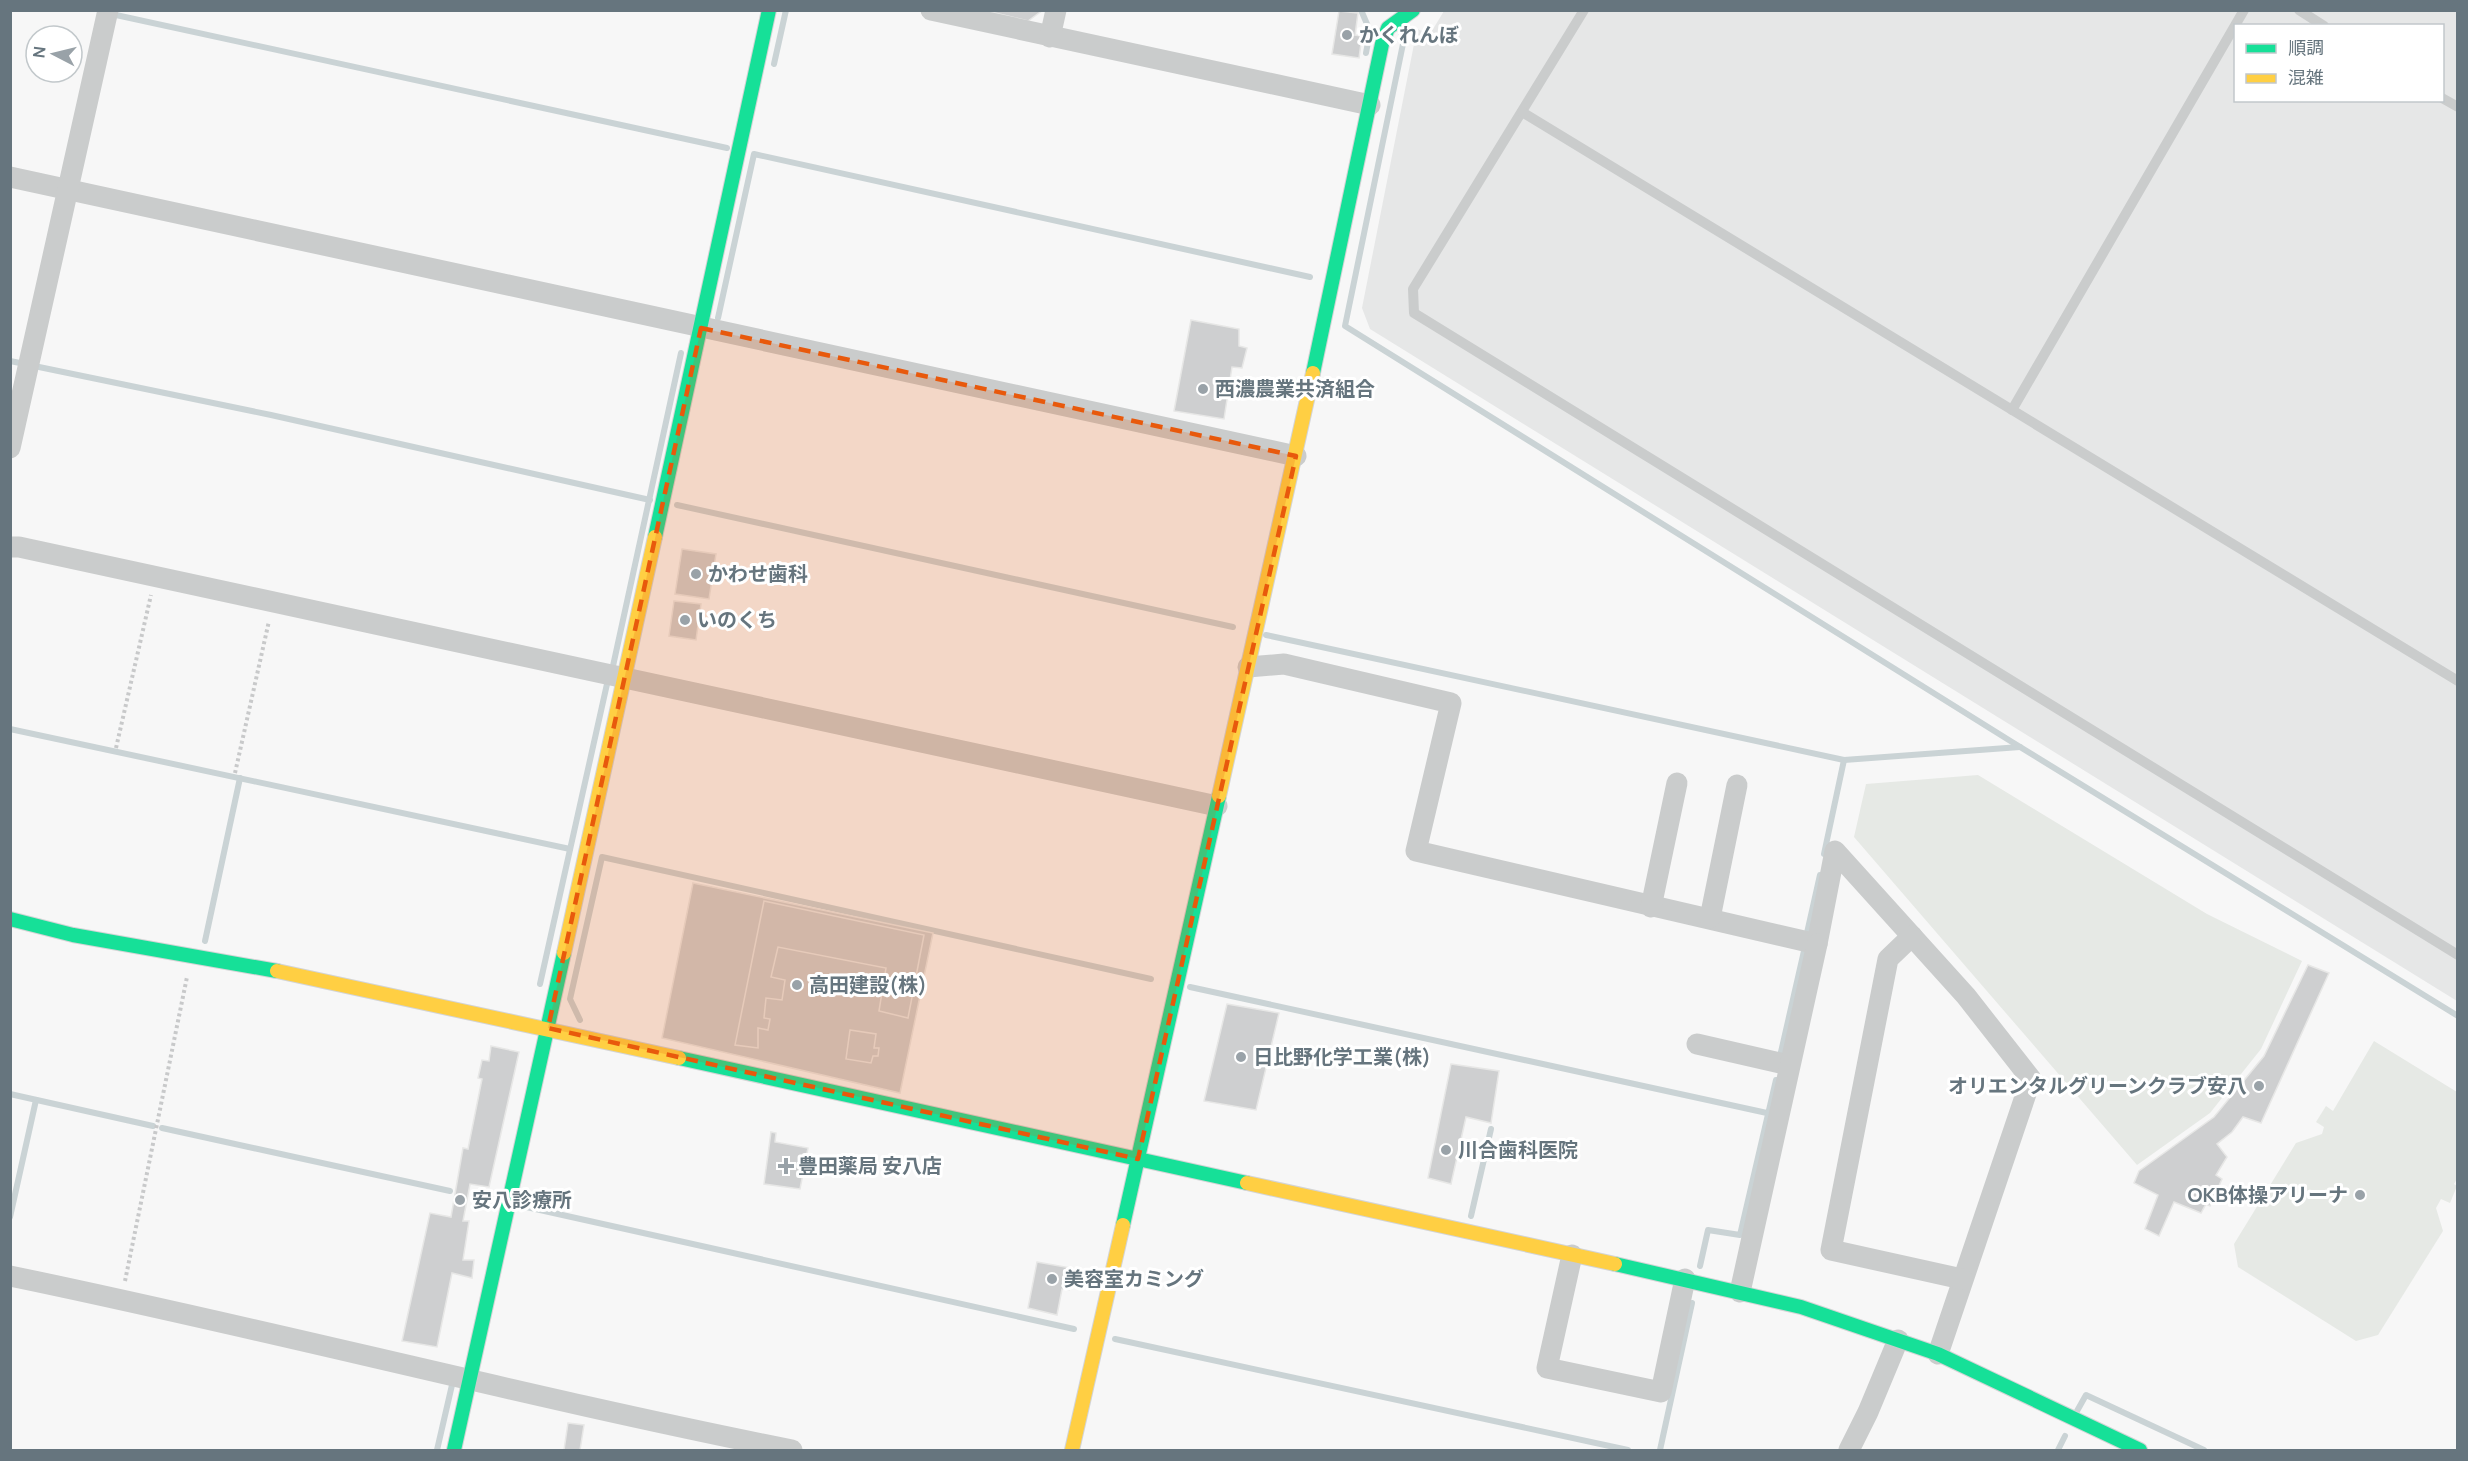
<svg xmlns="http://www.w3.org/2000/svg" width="2468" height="1461" font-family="Manrope,'Noto Sans JP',sans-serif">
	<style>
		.built { fill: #e6e7e7; fill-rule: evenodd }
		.green { fill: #e6e9e5 }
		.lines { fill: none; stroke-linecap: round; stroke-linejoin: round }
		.stream { stroke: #cad3d5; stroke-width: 6 }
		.building { fill: #cecfd0; stroke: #e7e7e6; stroke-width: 1.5 }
		.fast-casing { stroke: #d3d4d5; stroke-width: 16 }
		.slow-casing { stroke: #d3d4d5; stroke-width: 16 }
		.path { stroke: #c8c9ca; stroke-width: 4; stroke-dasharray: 3 3; stroke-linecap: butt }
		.lane { stroke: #cacccc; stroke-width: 10 }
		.street { stroke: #cacccc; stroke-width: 21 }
		.fast { stroke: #16e098; stroke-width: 14 }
		.slow { stroke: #ffcf43; stroke-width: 14 }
		.marked { fill: #e8590c; fill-opacity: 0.2; stroke: #e8590c; stroke-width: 4.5; stroke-dasharray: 12 8; stroke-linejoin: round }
		.poi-dot { fill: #99a2a8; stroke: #fff; stroke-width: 2 }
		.labels { text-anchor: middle; stroke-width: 6; stroke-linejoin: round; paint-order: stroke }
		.poi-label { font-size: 20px; font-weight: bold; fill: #66757e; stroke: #fff; text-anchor: start }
	</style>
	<rect width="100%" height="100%" fill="#f7f7f7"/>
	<path class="built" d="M1444,11H2457V1001L1370,329L1362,308L1417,29L1430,34ZM2236,26H2442V100H2236Z"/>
	<g class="green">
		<path d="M1978,775L2207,914L2302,961L2261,1049L2210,1113L2137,1165L1854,837L1866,784Z"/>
		<path d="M2374,1041L2457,1092L2458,1177L2454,1184L2457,1186L2450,1203L2441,1199L2436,1208L2443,1231L2378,1335L2356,1341L2238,1267L2234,1244L2296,1143L2322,1134L2324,1127L2316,1122L2326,1106L2333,1111Z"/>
	</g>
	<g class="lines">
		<g class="stream">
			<path d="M1361,10L1370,31L1366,53"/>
			<path d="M116,15L727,148"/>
			<path d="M1400,30L1404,39L1345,326L2012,742L2458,1016"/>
			<path d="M774,64L786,10"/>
			<path d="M718,318L754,154L1310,277"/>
			<path d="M10,361L20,363"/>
			<path d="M39,367L271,415L650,500"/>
			<path d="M677,505L1233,627"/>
			<path d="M1266,635L1844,760L2020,747"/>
			<path d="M613,666L681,353"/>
			<path d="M10,729L570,849"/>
			<path d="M1824,854L1844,760"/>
			<path d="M1807,933L1820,875"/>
			<path d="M205,941L240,778"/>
			<path d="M540,984L607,684"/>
			<path d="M1190,987L1767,1113"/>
			<path d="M580,1020L570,999L602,857L1151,979"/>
			<path d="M1781,1052L1804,951"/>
			<path d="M10,1094L153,1126"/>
			<path d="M162,1128L450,1191"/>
			<path d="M474,1196L497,1200"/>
			<path d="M522,1206L1074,1329"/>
			<path d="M1471,1216L1491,1129"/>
			<path d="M10,1217L36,1100"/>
			<path d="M1700,1266L1708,1230L1740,1235L1776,1080"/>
			<path d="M1115,1339L1628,1450"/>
			<path d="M2077,1411L2086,1395L2204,1450"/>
			<path d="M437,1450L452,1385"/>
			<path d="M1660,1450L1692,1303"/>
			<path d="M2058,1450L2065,1436"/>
		</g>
	</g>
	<g class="building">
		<path d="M983,10H1043L1028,21Z"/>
		<path d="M1339,11L1358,13L1355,35L1362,36L1359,58L1332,54Z"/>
		<path d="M1191,320L1239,329V346L1247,348L1242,368L1232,367L1224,419L1174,411Z"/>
		<path d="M682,549L716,554L709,599L675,594Z"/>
		<path d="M674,601L701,604L696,640L669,636Z"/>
		<path d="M693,883L933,933L900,1093L662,1038Z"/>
		<path d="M764,901L924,935L908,1018L879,1011L886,968L778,947L771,977L785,980L782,1000L766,998L764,1018L770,1019L768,1030L758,1028V1048L735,1045Z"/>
		<path d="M2308,965L2329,973L2261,1123L2243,1117L2232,1132L2217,1144L2227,1157L2216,1175L2222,1179L2210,1206L2206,1204L2201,1213L2174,1202L2159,1236L2145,1229L2158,1195L2134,1183L2139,1171L2214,1117L2264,1056Z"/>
		<path d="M1227,1004L1279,1013L1256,1110L1204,1101Z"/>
		<path d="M850,1030L876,1034L874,1048H879L878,1056H873L871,1063L846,1059Z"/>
		<path d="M491,1046L519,1052L489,1187L470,1184L463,1221H469L463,1260H474L472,1278L452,1273L437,1347L402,1341L430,1213L451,1217L463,1148L468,1149L482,1079L478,1078L482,1060L489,1061Z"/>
		<path d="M1451,1064L1499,1071L1491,1123L1466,1117L1451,1184L1428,1178Z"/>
		<path d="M771,1132L776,1133L775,1142L808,1148L800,1189L764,1184Z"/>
		<path d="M1037,1262L1071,1268L1069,1290L1062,1289L1057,1315L1028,1308Z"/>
		<path d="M568,1423L584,1425L580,1450H564Z"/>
	</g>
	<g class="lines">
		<defs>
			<g id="fast">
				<path d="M1313,373L1382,44L1388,28L1413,10"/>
				<path d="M655,537L769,10"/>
				<path d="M10,919L73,935L277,971"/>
				<path d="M679,1058L1247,1183"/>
				<path d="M1123,1225L1219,796"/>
				<path d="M1615,1264L1801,1307L1938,1354L2140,1450"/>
				<path d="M454,1450L564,953"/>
			</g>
			<g id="slow">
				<path d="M1219,796L1313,373"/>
				<path d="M564,953L655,537"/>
				<path d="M277,971L679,1058"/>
				<path d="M1247,1183L1615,1264"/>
				<path d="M1072,1450L1123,1225"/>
			</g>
		</defs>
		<use href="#fast" class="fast-casing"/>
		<use href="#slow" class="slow-casing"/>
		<g class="path">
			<path d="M116,748L151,595"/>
			<path d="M235,773L269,621"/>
			<path d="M125,1281L187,977"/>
		</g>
		<g class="lane">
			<path d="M1584,10L1413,289L1414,313L2458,955"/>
			<path d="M2299,10L2324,26"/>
			<path d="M2442,98L2458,107"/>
			<path d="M1522,112L2458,681"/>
			<path d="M2012,410L2244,10"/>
		</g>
		<g class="street">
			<path d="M931,10L1370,105"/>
			<path d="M1050,37L1056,10"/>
			<path d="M10,177L1296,456"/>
			<path d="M10,448L108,10"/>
			<path d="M10,547H19L1217,806"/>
			<path d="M1248,667L1284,664L1451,703L1416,851L1817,944L1835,851L1966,996L2031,1079L1938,1354"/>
			<path d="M1651,907L1677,783"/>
			<path d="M1710,918L1737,785"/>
			<path d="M1912,936L1888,959L1831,1250L1962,1279"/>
			<path d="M1697,1044L1789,1065"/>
			<path d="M1572,1255L1547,1368L1661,1392L1685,1279"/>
			<path d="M10,1276C272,1330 530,1398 792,1450"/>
			<path d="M1740,1292L1817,944"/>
			<path d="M1849,1450L1868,1412L1898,1340"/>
		</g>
		<use href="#fast" class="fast"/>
		<use href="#slow" class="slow"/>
	</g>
	<path class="marked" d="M701,328L1296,456L1138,1159L548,1028Z"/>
	<g class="poi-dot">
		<circle cx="1347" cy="35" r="6"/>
		<circle cx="1203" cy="389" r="6"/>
		<circle cx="696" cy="574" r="6"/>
		<circle cx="685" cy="620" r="6"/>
		<circle cx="797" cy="985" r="6"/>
		<circle cx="1241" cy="1057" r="6"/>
		<circle cx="2259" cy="1086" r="6"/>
		<circle cx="1446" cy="1150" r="6"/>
		<path d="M783 1157h6v6h6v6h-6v6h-6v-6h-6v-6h6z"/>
		<circle cx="2360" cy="1195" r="6"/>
		<circle cx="460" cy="1200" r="6"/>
		<circle cx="1052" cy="1279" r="6"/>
	</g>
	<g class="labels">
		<g class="poi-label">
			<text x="1359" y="42">かくれんぼ</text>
			<text x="1215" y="396">西濃農業共済組合</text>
			<text x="708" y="581">かわせ歯科</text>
			<text x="697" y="627">いのくち</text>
			<text x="809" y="992">高田建設(株)</text>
			<text x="1253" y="1064">日比野化学工業(株)</text>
			<text x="2247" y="1093" text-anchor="end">オリエンタルグリーンクラブ安八</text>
			<text x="1458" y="1157">川合歯科医院</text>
			<text x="798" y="1173">豊田薬局 安八店</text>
			<text x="2348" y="1202" text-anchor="end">OKB体操アリーナ</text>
			<text x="472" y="1207">安八診療所</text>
			<text x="1064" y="1286">美容室カミング</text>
		</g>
	</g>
	<rect width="2468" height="1461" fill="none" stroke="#66757e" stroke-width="24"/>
	<rect x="2234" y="24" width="210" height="78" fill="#ffffff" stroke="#c2c8cb" stroke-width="1.5"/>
	<rect x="2246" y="44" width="30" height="9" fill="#16e098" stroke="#c2c8cb" stroke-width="1.5"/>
	<text x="2288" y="54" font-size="18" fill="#66757e">順調</text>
	<rect x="2246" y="74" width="30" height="9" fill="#ffcf43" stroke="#c2c8cb" stroke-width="1.5"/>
	<text x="2288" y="84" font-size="18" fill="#66757e">混雑</text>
	<g transform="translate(54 54) rotate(277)"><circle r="28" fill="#ffffff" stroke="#c2c8cb" stroke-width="1.5"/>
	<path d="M0-4.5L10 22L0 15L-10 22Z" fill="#99a2a8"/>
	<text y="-9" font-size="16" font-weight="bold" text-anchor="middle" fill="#66757e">N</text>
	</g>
</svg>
